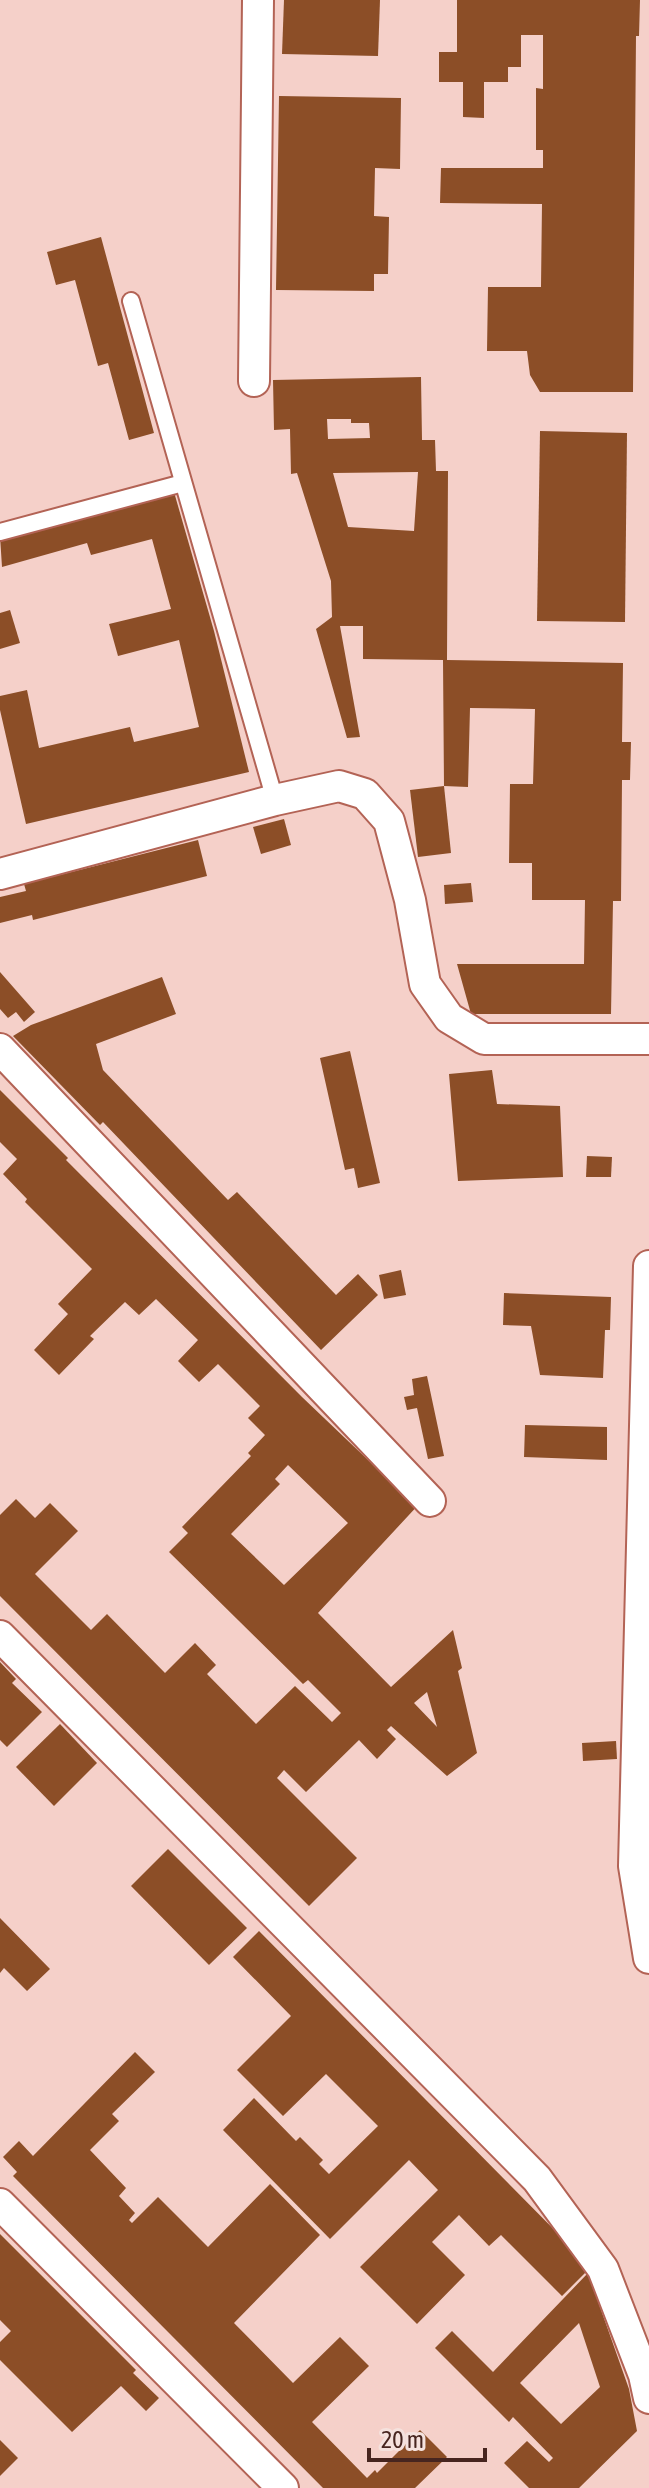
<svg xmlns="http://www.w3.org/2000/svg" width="649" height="2488" font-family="'Asap Condensed',sans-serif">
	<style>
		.building { fill: #8c4e27; fill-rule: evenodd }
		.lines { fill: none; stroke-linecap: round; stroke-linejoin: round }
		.service-casing { stroke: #b36355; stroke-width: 20 }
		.minor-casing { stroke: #b36355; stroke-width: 34 }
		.service { stroke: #fff; stroke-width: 16 }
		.minor { stroke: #fff; stroke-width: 30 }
	</style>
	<rect width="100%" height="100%" fill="#f5d0c9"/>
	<g class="building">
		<path d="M284,0H380L378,56L282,54Z"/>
		<path d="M457,0H640L639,36H636L633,392H540L530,375L527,351H487L488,287H541L542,204L440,203L441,168H543V150H536V88L543,89V35H521V67H508V82H484V118L463,117V82H439V52H457Z"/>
		<path d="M279,96L401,98L400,169L375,168L374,216L389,217L388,274H374V291L276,290Z"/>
		<path d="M101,237L154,433L129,440L108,363L98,366L75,280L56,285L47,252Z"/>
		<path d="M421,377L422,440H435L436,471H448L447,660L623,663L622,742H631L630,780H622L621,901H613L611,1014H471L457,964H584L585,900H532V863H509L510,784H533L535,709L470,708L468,787L444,786L443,660L363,659V626H340L360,737L347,738L316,629L332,617L331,581L297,473L291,474L290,429L274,430L273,380ZM327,419H351V423H369L370,438L328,439ZM418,472L414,531L348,527L333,473Z"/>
		<path d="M540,431L627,433L625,622L537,621Z"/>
		<path d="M174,492L214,631L249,772L26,824L0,710V696L27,690L39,748L130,727L134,742L199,727L179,640L118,656L109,624L171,609L152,539L91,555L87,543L2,567L0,536Z"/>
		<path d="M10,610L20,643L0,649V613Z"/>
		<path d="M444,786L451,853L418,857L410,790Z"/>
		<path d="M284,819L291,845L261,854L253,827Z"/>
		<path d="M198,840L207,876L33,920L32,915L0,923V897L26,891L24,884Z"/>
		<path d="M471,883L473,902L445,904L444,885Z"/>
		<path d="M0,972L35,1012L24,1022L16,1012L8,1018L0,1009Z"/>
		<path d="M162,977L176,1014L96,1044L103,1070L228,1200L237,1192L336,1295L358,1274L378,1295L321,1350L103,1122L100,1125L13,1036L31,1025Z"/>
		<path d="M350,1051L380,1183L358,1188L354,1168L345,1170L320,1058Z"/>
		<path d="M492,1070L497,1104L560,1106L563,1177L458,1181L449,1074Z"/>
		<path d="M0,1090L68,1158L66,1160L302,1397L389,1480L393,1476L421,1502L318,1613L391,1687L453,1630L462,1668L458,1671L477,1753L447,1776L391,1726L387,1730L396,1739L377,1759L359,1740L306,1792L284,1770L277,1778L357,1858L309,1906L0,1596V1515L16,1499L35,1518L50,1503L78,1531L35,1574L91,1630L107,1614L165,1673L195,1643L216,1665L207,1674L256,1724L295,1686L332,1722L341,1713L308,1680L303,1684L169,1552L188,1533L182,1527L251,1456L248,1453L265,1435L248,1418L260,1406L218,1364L199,1382L178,1361L198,1340L156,1299L139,1315L125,1302L90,1336L94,1339L59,1375L34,1350L68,1314L58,1304L92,1269L25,1202L27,1199L3,1174L17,1159L0,1142ZM288,1465L348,1523L284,1585L231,1534L280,1484L275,1479ZM427,1692L437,1727L414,1703Z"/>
		<path d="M587,1156L612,1157L611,1177H586Z"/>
		<path d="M401,1270L406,1295L384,1299L379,1275Z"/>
		<path d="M504,1293L611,1297L610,1330H605L603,1378L540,1375L531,1326L503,1325Z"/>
		<path d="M427,1376L444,1456L428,1459L417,1408L407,1410L404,1397L414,1395L412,1379Z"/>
		<path d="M525,1425L607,1427V1460L524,1457Z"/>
		<path d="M0,1662L16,1679L12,1683L42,1712L7,1747L0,1740Z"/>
		<path d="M60,1724L97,1763L54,1806L16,1767Z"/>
		<path d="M616,1741L617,1759L583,1761L582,1743Z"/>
		<path d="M168,1849L247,1928L209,1965L131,1886Z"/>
		<path d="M0,1918L50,1969L27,1991L4,1968L0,1973Z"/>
		<path d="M259,1931L591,2267L562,2296L501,2235L489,2246L459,2215L432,2242L465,2275L417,2324L360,2267L438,2190L409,2160L330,2239L223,2130L254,2098L296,2141L300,2137L323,2160L319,2164L329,2174L378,2126L326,2074L283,2116L237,2070L291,2016L233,1957Z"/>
		<path d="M135,2052L155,2072L112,2114L119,2121L90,2150L126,2188L119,2196L135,2213L129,2220L132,2223L158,2197L208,2247L270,2184L320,2235L234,2323L293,2383L340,2337L369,2366L312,2422L367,2478L375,2470L377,2473L420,2430L447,2457L415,2488H323L13,2176L17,2172L3,2157L19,2141L33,2156Z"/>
		<path d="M0,2234L136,2370L133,2373L159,2398L146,2411L121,2386L72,2432L0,2360V2342L11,2331L0,2320Z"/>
		<path d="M588,2273L629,2389L637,2431L579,2488H529L504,2463L527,2441L549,2462L553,2458L513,2417L509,2422L435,2348L452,2331L493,2372ZM579,2323L600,2387L561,2424L520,2383Z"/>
		<path d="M0,2440L18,2458L0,2476Z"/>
	</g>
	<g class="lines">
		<defs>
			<g id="service">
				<path d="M131,301L275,800"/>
				<path d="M0,532L183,483"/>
			</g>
			<g id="minor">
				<path d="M254,381L258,0"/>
				<path d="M0,874L275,800L339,786L365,794L389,821L410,900L425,984L449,1018L484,1039H649"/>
				<path d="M0,1049L430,1501"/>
				<path d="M649,1266L634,1866L649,1958"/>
				<path d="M0,1636L537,2179L603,2269L644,2375L649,2398"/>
				<path d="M0,2204L283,2488"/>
			</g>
		</defs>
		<use href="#service" class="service-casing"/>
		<use href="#minor" class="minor-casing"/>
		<use href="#service" class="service"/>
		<use href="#minor" class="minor"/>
	</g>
	<path d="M369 2448v12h116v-12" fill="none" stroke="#47251f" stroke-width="4"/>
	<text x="381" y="2448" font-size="24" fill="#47251f" stroke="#f5e2de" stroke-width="6" paint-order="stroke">20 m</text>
</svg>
